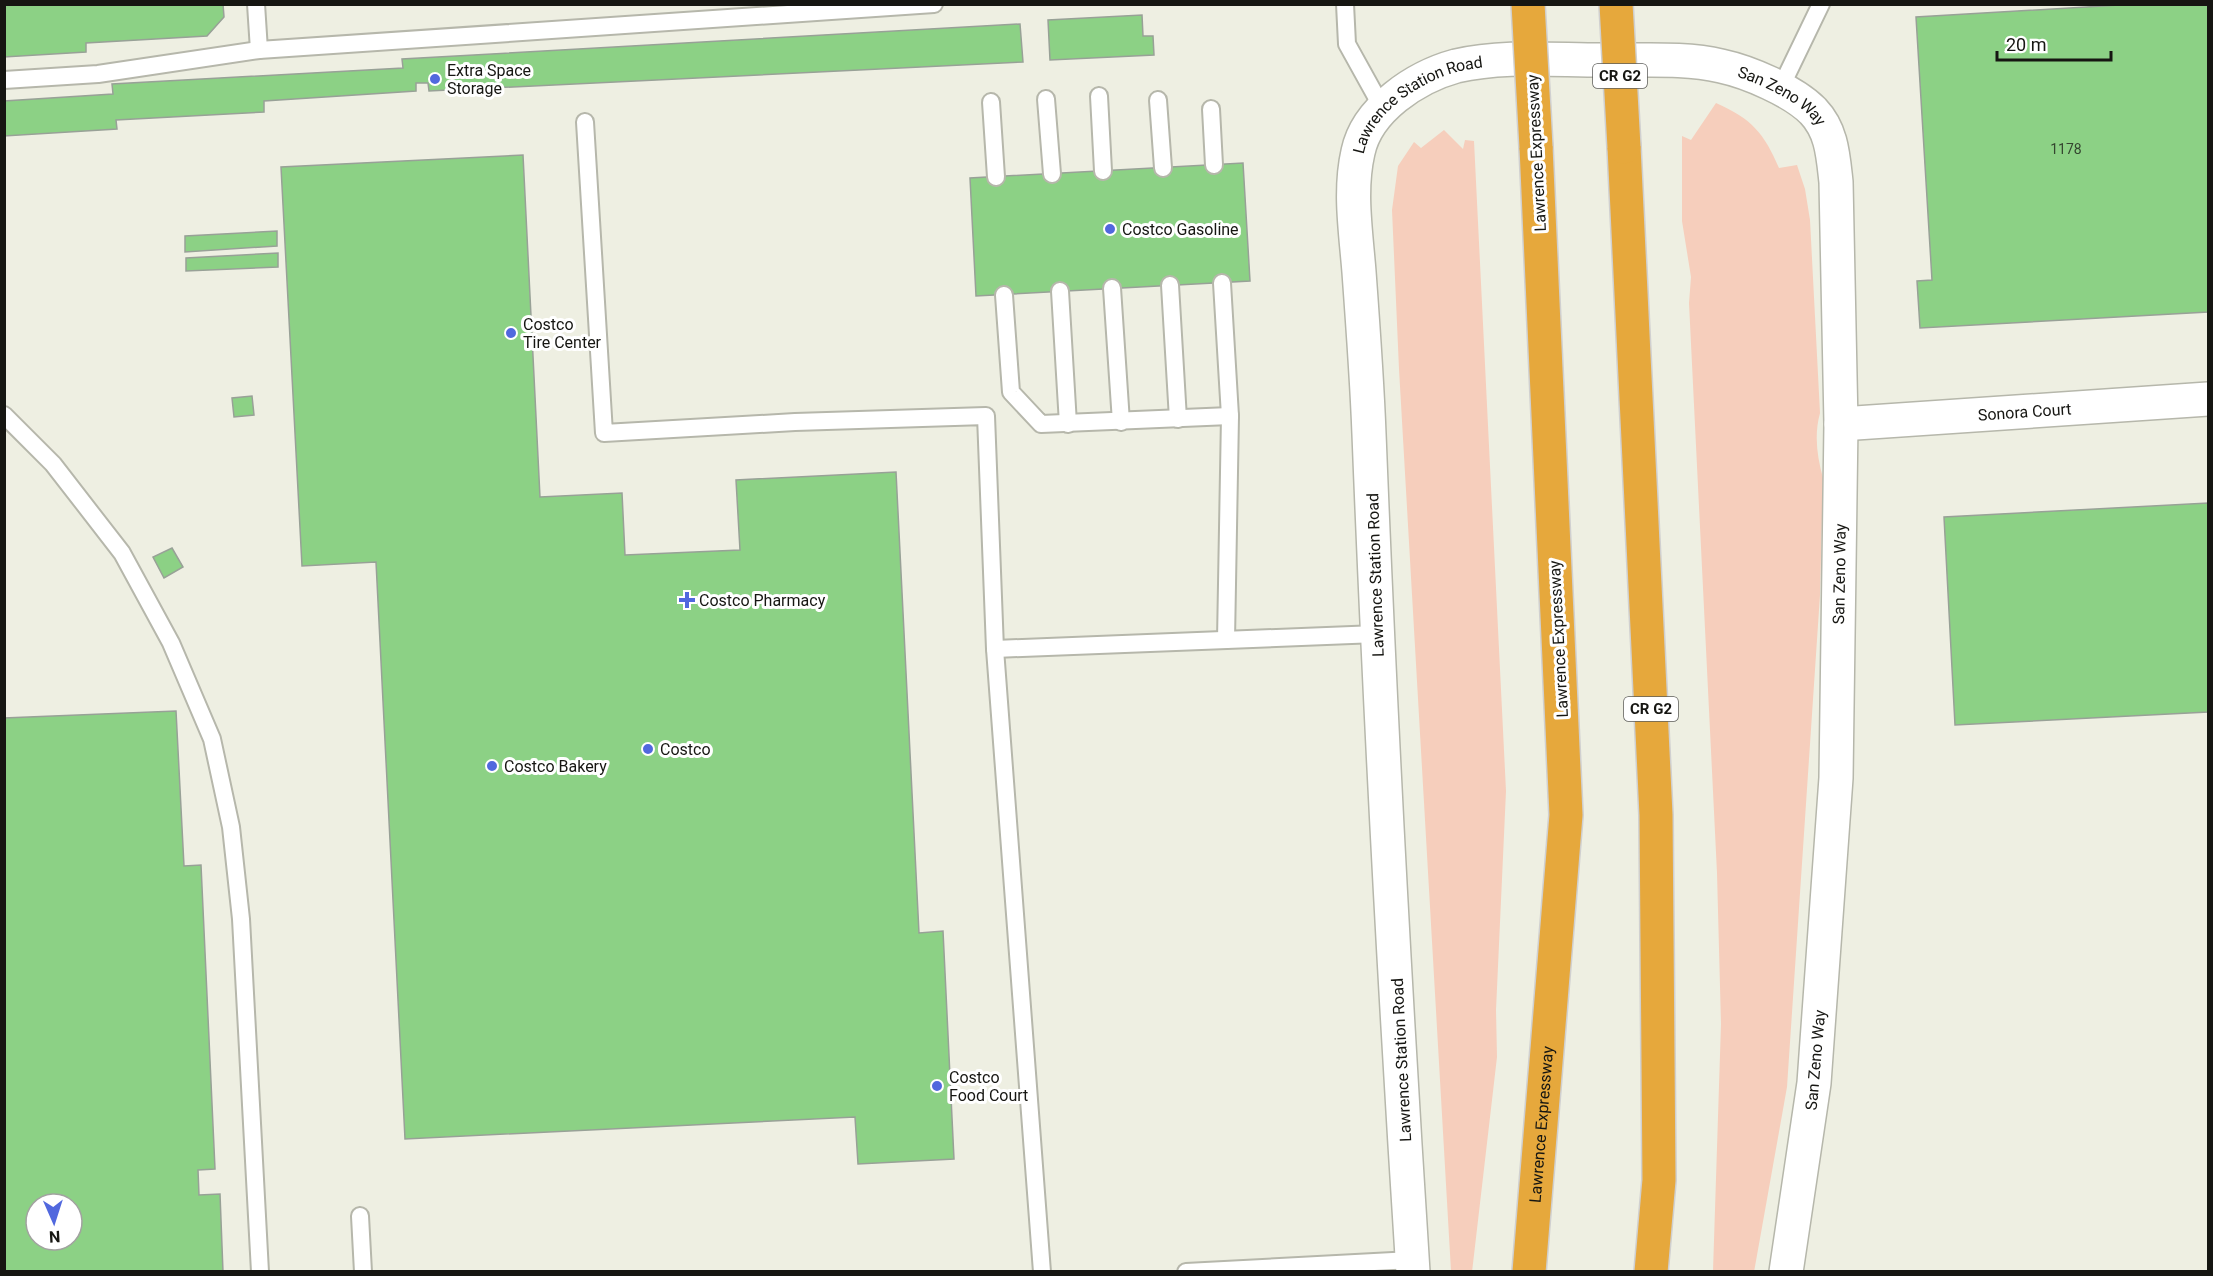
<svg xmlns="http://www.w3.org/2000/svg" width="2213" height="1276" font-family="Roboto,sans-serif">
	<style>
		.green { fill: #f6cebc }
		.building { fill: #8cd185; stroke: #98a197; stroke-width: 1.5; fill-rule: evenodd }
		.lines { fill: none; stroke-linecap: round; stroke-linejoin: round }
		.lane-casing { stroke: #b6b7ab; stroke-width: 20 }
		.street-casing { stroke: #b6b7ab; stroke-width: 36 }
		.highway-casing { stroke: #d0d0d0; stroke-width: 36 }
		.lane { stroke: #fff; stroke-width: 16 }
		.street { stroke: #fff; stroke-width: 33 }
		.highway { stroke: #e6a83c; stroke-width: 33 }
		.highway-bridge-casing { stroke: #d0d0d0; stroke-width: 36; stroke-linecap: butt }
		.highway-bridge { stroke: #e6a83c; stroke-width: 33 }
		.poi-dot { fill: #5168de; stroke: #fff; stroke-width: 2 }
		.labels { text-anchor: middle; stroke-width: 6; stroke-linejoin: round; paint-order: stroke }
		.number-label { font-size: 14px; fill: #34452f }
		.shield { fill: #fff; stroke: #5c5c59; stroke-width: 1.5 }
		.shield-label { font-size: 15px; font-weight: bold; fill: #161612 }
		.poi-label { font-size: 16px; fill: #161612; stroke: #fff; text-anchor: start }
		.street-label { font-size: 16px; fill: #161612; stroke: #fff }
	</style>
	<rect width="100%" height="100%" fill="#eeefe2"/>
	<g class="green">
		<path d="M1716,103C1752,119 1764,133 1779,168L1797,165L1805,189L1810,220L1820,413C1814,435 1817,456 1823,478L1820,595L1787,1087L1754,1272L1713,1271L1721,1024L1717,873L1689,303L1691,277L1682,221V136L1691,140Z"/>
		<path d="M1444,130L1463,149L1465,140L1474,141L1506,791L1496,1010L1497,1057L1472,1272L1451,1271L1399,369L1392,210L1398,166L1414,142L1421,148Z"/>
	</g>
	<g class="building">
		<path d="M4,4H223L224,17L207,36L86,43V52L4,57Z"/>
		<path d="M2136,4H2208V312L1920,328L1917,281L1932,280L1916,17Z"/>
		<path d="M1142,15L1143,36H1153L1154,55L1050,60L1048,20Z"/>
		<path d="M1020,24L1023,62L429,91L428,83H416V91L264,101V112L116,120L117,129L4,136V101L113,94L112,84L403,68L402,59Z"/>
		<path d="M523,155L540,497L622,493L625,555L740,550L736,480L896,472L919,933L943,931L954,1159L858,1164L855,1117L405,1139L376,562L302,566L281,167Z"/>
		<path d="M1243,163L1250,281L976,296L970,178Z"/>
		<path d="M277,231V246L185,252V236Z"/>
		<path d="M278,253V267L186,271V258Z"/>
		<path d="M252,396L254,415L234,417L232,398Z"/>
		<path d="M2208,503V712L1955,725L1944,517Z"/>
		<path d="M172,548L183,567L164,578L153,557Z"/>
		<path d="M176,711L184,866L201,865L215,1169L198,1170L199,1195L220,1194L223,1272H4V718ZM36,1204H72V1240H36Z"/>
	</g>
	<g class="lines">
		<defs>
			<g id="lane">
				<path d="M256,4L259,50"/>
				<path d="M1345,4L1347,44L1383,109"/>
				<path d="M4,80L98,74L259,50L934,4"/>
				<path d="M1780,89L1821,4"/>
				<path d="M1099,96L1103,171"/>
				<path d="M1046,99L1052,174"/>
				<path d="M1158,100L1163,168"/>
				<path d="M991,102L996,177"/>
				<path d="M1211,109L1214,165"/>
				<path d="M585,122L604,433L795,422L986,416L995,649L1042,1272"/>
				<path d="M1222,283L1230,416L1226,640"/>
				<path d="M1170,285L1178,419"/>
				<path d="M1112,288L1121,422"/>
				<path d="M1060,291L1068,424"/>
				<path d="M1004,295L1011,392L1041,424L1230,416"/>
				<path d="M4,415L53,464L122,553L171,643L212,739L231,827L241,919L260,1272"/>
				<path d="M995,649L1377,634"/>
				<path d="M360,1216L363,1272"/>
				<path d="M1186,1272L1412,1260"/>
			</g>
			<g id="street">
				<path id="s1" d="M1841,424L2208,399"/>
				<path id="s2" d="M1413,1272C1395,993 1380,713 1369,434C1367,380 1363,326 1359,272C1356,233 1349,191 1358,152C1367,109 1416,77 1456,66C1503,55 1554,60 1602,60C1641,61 1683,57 1721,66C1749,72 1793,91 1813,111C1832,131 1833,155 1836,182L1841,424L1836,778L1814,1083L1786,1272"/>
			</g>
			<g id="highway">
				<path d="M1624,147L1656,815L1659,1180L1651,1272"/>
				<path id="s3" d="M1529,1272L1566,815L1536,147"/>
			</g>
		</defs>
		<use href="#lane" class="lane-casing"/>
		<use href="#street" class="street-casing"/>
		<use href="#highway" class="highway-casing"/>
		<use href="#lane" class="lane"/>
		<use href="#street" class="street"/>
		<use href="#highway" class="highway"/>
		<defs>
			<g id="highway-bridge">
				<path d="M1528,4L1536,147"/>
				<path d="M1616,4L1624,147"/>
			</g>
		</defs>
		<use href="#highway-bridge" class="highway-bridge-casing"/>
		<use href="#highway-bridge" class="highway-bridge"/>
	</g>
	<g class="poi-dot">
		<circle cx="435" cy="79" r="6"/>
		<circle cx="1110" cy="229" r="6"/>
		<circle cx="511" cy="333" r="6"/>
		<path d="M684 591h6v6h6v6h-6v6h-6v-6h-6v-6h6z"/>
		<circle cx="648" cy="749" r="6"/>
		<circle cx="492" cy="766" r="6"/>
		<circle cx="937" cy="1086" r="6"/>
	</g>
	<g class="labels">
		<g class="number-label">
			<text x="2066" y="154">1178</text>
		</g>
		<g class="shield">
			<rect x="1593" y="64" width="54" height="24" rx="4.5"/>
			<rect x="1624" y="697" width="54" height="24" rx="4.5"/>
		</g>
		<g class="shield-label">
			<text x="1620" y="81">CR G2</text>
			<text x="1651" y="714">CR G2</text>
		</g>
		<g class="poi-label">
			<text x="447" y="76">Extra Space<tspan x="447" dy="18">Storage</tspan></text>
			<text x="1122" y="235">Costco Gasoline</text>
			<text x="523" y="330">Costco<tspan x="523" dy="18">Tire Center</tspan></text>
			<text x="699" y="606">Costco Pharmacy</text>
			<text x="660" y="755">Costco</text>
			<text x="504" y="772">Costco Bakery</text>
			<text x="949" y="1083">Costco<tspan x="949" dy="18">Food Court</tspan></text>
		</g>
		<g class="street-label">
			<text dy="6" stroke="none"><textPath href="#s2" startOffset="1593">San Zeno Way</textPath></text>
			<text dy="6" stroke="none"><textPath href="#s2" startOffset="1203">Lawrence Station Road</textPath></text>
			<text transform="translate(1536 153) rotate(-93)" y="6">Lawrence Expressway</text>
			<text dy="6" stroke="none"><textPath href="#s1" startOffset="184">Sonora Court</textPath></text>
			<text transform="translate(1839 574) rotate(-89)" y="6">San Zeno Way</text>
			<text transform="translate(1375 575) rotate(-92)" y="6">Lawrence Station Road</text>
			<text transform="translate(1558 639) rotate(-93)" y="6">Lawrence Expressway</text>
			<text transform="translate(1401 1060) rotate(-93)" y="6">Lawrence Station Road</text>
			<text transform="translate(1815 1060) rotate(-85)" y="6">San Zeno Way</text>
			<text dy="6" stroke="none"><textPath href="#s3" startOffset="148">Lawrence Expressway</textPath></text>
		</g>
	</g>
	<rect width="2213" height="1276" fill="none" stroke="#161612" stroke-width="12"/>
	<g transform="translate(54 1222) rotate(177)"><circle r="28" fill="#ffffff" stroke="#a2a2a0" stroke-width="1.5"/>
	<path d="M0-4.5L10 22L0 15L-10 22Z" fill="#5168de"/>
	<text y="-9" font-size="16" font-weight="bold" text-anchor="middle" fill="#161612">N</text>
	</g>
	<path d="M1997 51v9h114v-9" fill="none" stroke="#161612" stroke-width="3"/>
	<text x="2006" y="51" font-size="18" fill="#161612" stroke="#ffffff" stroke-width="4.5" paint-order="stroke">20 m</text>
</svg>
